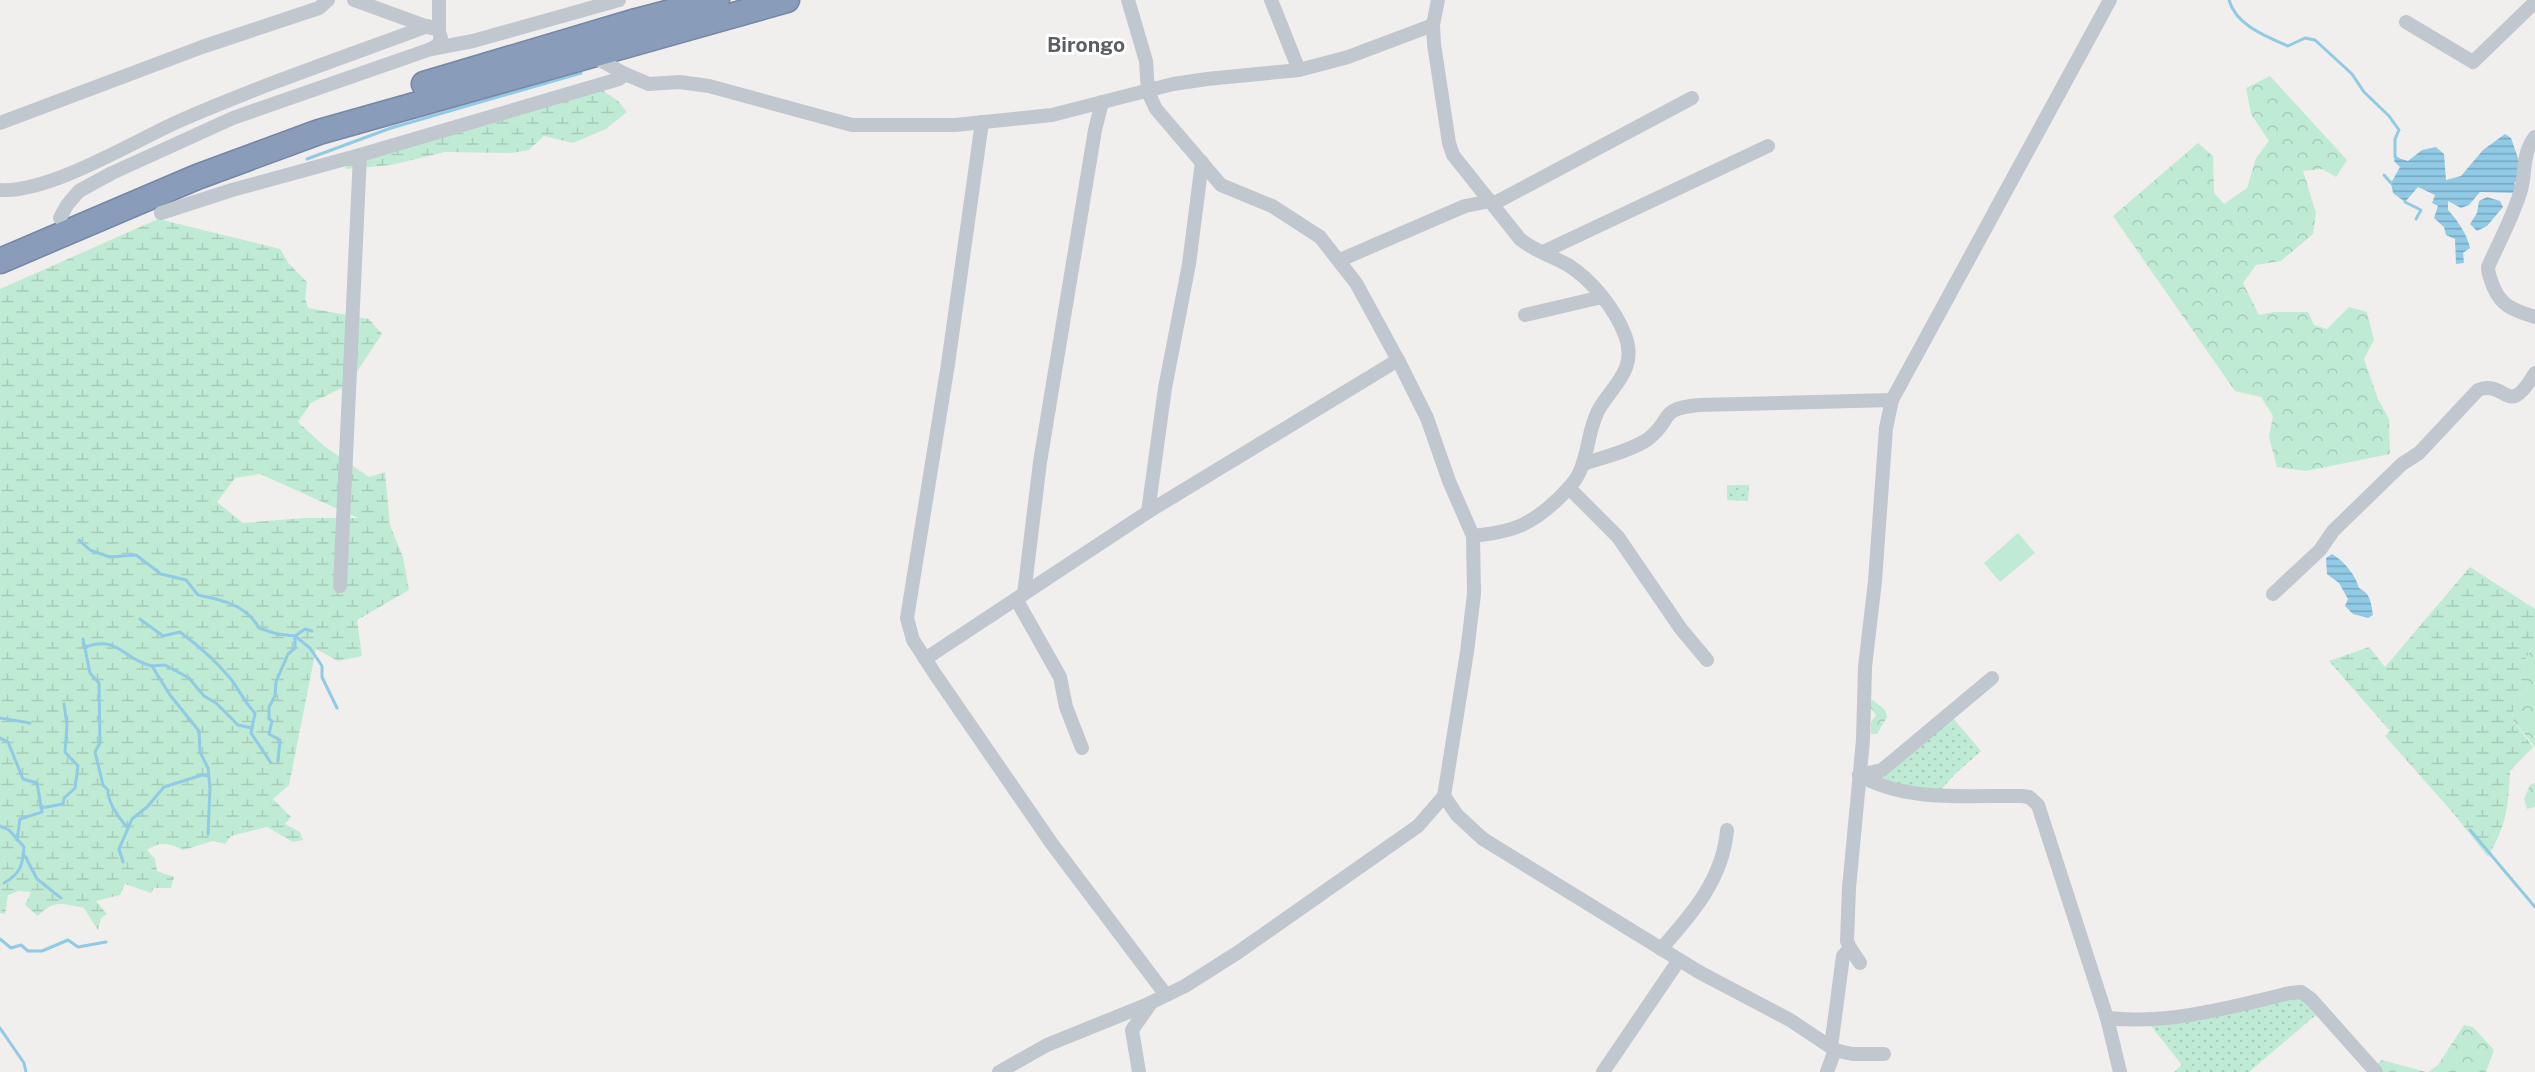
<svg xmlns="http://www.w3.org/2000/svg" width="2535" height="1072" font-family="'Public Sans',sans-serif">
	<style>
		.grass { fill: url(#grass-dots) }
		.forest { fill: url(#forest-crowns) }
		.wetland { fill: url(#wetland-marsh); fill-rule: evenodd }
		.green { fill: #bfebd5 }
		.water { fill: url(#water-rules) }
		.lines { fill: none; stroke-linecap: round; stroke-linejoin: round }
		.stream { stroke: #90cae5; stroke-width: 3 }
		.highway-casing { stroke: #7587a5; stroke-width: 27 }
		.street { stroke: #c0c7cf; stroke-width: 14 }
		.highway { stroke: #899cb9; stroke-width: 24 }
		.labels { text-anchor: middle; stroke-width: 6; stroke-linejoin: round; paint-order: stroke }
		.quarter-label { font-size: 21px; font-weight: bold; fill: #5b5e62; stroke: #fff }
	</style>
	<defs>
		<pattern id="grass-dots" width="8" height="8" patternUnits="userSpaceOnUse" patternTransform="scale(1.5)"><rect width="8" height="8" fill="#bfebd5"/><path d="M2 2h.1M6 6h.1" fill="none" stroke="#a6cbb9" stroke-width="1.8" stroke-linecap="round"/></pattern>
		<pattern id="forest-crowns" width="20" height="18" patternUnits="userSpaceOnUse" patternTransform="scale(1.5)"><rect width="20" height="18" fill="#bfebd5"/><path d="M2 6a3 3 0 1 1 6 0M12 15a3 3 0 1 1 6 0" fill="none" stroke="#a6cbb9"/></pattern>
		<pattern id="wetland-marsh" width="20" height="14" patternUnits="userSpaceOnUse" patternTransform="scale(1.5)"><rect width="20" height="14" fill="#bfebd5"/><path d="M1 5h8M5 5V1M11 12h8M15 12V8" fill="none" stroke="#a6cbb9"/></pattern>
		<pattern id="water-rules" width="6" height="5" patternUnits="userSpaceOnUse" patternTransform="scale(1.5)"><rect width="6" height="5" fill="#90cae5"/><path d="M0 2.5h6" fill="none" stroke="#78a6bd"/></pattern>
	</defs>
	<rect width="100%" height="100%" fill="#f1eeee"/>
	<g class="grass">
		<path d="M1727,485H1749L1748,501L1727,500Z"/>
		<path d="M1952,717L1981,751L1955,774L1939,792L1902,787L1873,776Z"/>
		<path d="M2303,997L2317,1014L2249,1072H2174L2182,1065L2151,1026L2219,1015Z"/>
	</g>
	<g class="forest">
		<path d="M2270,76L2347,160L2336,177L2322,169L2303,171L2316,213L2313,234L2281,261L2256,265L2243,283L2259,315L2274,312H2308L2314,325L2327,329L2349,307L2367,312L2374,340L2364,359L2378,399L2389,419L2390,454L2306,471L2277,467L2269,437L2273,416L2261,397L2235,391L2113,216L2198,143L2213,156L2214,193L2224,204L2247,188L2256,158L2269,141L2251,114L2246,88Z"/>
		<path d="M2535,643V747L2512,719L2515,699L2528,689L2523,663Z"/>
		<path d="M1873,700L1885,710L1887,717L1877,734H1871V722L1876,715L1869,706V702Z"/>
		<path d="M2535,783V807L2527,809L2524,799L2530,785Z"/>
		<path d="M2464,1025L2473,1027L2494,1050L2486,1072H2428L2438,1065Z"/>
		<path d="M2382,1060L2426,1072H2380L2374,1066Z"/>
	</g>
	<g class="wetland">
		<path d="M599,88L618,101L627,112L606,129L573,143L544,136L529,150L512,153L445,152L391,165L346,169L343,161Z"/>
		<path d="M158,219L280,249L289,264L307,282L305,298L308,308L369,319L382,334L348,385L311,403L298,422L324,446L369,477L385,472L390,525L403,557L409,590L357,620L362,656L338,661L316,649L289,785L273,799L291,817L285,824L300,832L303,840L293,842L267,827L231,836L225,844L213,841L183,850C170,843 159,841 147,850L155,859L157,871L174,877L171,888H154L151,893L125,884L120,895L96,901L107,914L101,918L98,930L84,908C63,904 54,899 38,916L25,905L31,892L19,891L8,895L5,914L0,913V289ZM260,474L358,518H304L243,523L217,502L235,478Z"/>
		<path d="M2470,567L2535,609V643L2523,663L2528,689L2515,699L2512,719L2533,747L2510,771C2508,809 2507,823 2488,857L2454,814L2385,736L2390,731L2329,661L2369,647L2385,667Z"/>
	</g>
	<path class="green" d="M2018,533L2035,553L2000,582L1984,563Z"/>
	<g class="water">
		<path d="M2505,134L2511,138L2525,178L2514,183L2519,193L2480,192L2469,205L2461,208L2448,201V210C2458,221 2467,234 2470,248L2463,253L2464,263L2456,264L2455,239L2446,235L2444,227L2434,218L2438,206L2432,203L2435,195L2418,187L2405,202L2393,193L2391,183L2400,167L2394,161L2395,157L2408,161L2422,150L2436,147L2444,154L2446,180L2461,176L2483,150Z"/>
		<path d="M2487,197L2500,201L2503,207L2487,226L2477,231L2470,224L2477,213L2479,201Z"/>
		<path d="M2332,554C2344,561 2355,574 2359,588C2371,594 2371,603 2373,615L2368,618L2353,614L2345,606L2348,599L2339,583L2327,574L2326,558Z"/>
	</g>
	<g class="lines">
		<g class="stream">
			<path d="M2229,0C2236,25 2265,36 2288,46L2305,38L2315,40L2352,74L2364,92L2389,116L2399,130L2395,139V157L2398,159"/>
			<path d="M691,39L764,19"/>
			<path d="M307,159L391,128L581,73"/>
			<path d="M2384,175L2391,183"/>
			<path d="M2405,202L2421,210L2416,219"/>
			<path d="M79,540L90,550L110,557L136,555L161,574L186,580L198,595C223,600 246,605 259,628L277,634L295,636L310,648L322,666V677L337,708"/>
			<path d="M140,619L163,636L180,632C199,646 215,660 230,678C239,689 244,702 255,713L251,733L271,763"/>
			<path d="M83,639L90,673L99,683L100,743L95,752L103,785L108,790C108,803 119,818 127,827"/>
			<path d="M85,647C119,635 122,659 152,666L170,695L199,731L200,752L208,768L210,788L208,834"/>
			<path d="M152,666L165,665L189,678L204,696L216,703L238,725L252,728"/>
			<path d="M0,718L30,723"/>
			<path d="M0,738L8,742L23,779L37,783L42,812L20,819L17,840"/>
			<path d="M278,761L280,740L269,734L272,721L269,719V707L275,696L276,682L288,654L295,648V636L305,629L312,631"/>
			<path d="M41,808L63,804L64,798L75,788L78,766L65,752L67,725L64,704"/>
			<path d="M0,826L9,830L24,847C23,865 20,874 4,883"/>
			<path d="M2470,830L2535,907"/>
			<path d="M25,856L37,879L61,898"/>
			<path d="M123,862L119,849L132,819L147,807L164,787L202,775L208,776"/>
			<path d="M0,939L11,948L21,945L28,951H42L68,940L78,947L106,942"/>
			<path d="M0,1028L24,1063L26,1072"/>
		</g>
		<defs>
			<g id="highway">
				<path d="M424,84L636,21L717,0"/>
				<path d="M0,261L197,177L319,132L787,0"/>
			</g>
		</defs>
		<use href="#highway" class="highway-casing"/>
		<g class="street">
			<path d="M354,0L431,28"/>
			<path d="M1271,0L1299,70"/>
			<path d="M1438,0L1433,25L1434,44L1449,143L1453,155L1520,239C1534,251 1552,256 1568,265C1592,280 1615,309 1625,335C1638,369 1613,385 1599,409C1589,427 1589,447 1582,466C1578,479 1568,489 1558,499C1530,526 1511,532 1473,536"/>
			<path d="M2406,22L2473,62L2535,2"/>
			<path d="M431,49L473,41L619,0"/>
			<path d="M591,55L625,74L649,84L679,82L709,86L852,125H955L1052,115L1173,84L1207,79L1299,70L1348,57L1433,25"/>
			<path d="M982,122L948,364L907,618L913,640L935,674L1052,844L1166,995"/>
			<path d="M0,123L202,47L319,8L328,0"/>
			<path d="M2535,137C2522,153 2526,171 2521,190C2513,217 2499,242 2488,267C2488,274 2491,280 2493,286C2502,308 2515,310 2535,317"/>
			<path d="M360,155L619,79L625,74"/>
			<path d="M0,190C49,193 131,143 177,122C259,86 344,57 428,26"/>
			<path d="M1493,204L1692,98"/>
			<path d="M161,213L232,190L360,155L340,586"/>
			<path d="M60,218L67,205L79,191L112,173L233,118L431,49L438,45L441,38L439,32V0"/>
			<path d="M1543,252L1768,146"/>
			<path d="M1340,260L1465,206L1491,201"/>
			<path d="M1525,315L1602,297"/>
			<path d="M1583,464C1601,458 1633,450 1648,439C1674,419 1657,409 1699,405L1892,400"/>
			<path d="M1569,488L1618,537L1681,629L1707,660"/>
			<path d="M1148,512L1165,388L1189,264L1202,162"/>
			<path d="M1024,594L1040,462L1095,130L1102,102"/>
			<path d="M2273,594L2320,550L2333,531L2402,464L2419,453L2478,390C2508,379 2506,421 2535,373"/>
			<path d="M1016,599L1060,677L1066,707L1082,748"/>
			<path d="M925,659L1151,510L1398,360"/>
			<path d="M1859,775C1907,803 1969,795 2022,796L2029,797L2038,805L2107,1018L2120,1072"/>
			<path d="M1859,775L1882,770L1992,678"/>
			<path d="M1444,796L1457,815L1483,839L1699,972L1790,1020L1835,1050L1852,1054H1884"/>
			<path d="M1661,949C1692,914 1723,879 1727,830"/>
			<path d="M1860,963L1850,948L1847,941L1849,888L1863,740L1865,667L1875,581L1886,428L1892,400L2110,0"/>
			<path d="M2107,1018C2168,1025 2231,1007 2290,993L2301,992L2311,999L2376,1072"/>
			<path d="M1831,1047L1843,956L1850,948"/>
			<path d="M999,1072L1047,1045L1146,1005L1185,986L1237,953L1418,826L1444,796L1467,652L1474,594L1473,536L1449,481L1427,418L1398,360L1356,283L1320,237L1272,206L1221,185L1156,109L1148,92L1146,61L1128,0"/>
			<path d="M1139,1072L1132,1030L1151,1003"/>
			<path d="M1603,1072L1679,960"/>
			<path d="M1827,1072L1835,1050"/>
		</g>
		<use href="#highway" class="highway"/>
	</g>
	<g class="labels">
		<g class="quarter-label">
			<text x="1086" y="52">Birongo</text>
		</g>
	</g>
</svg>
